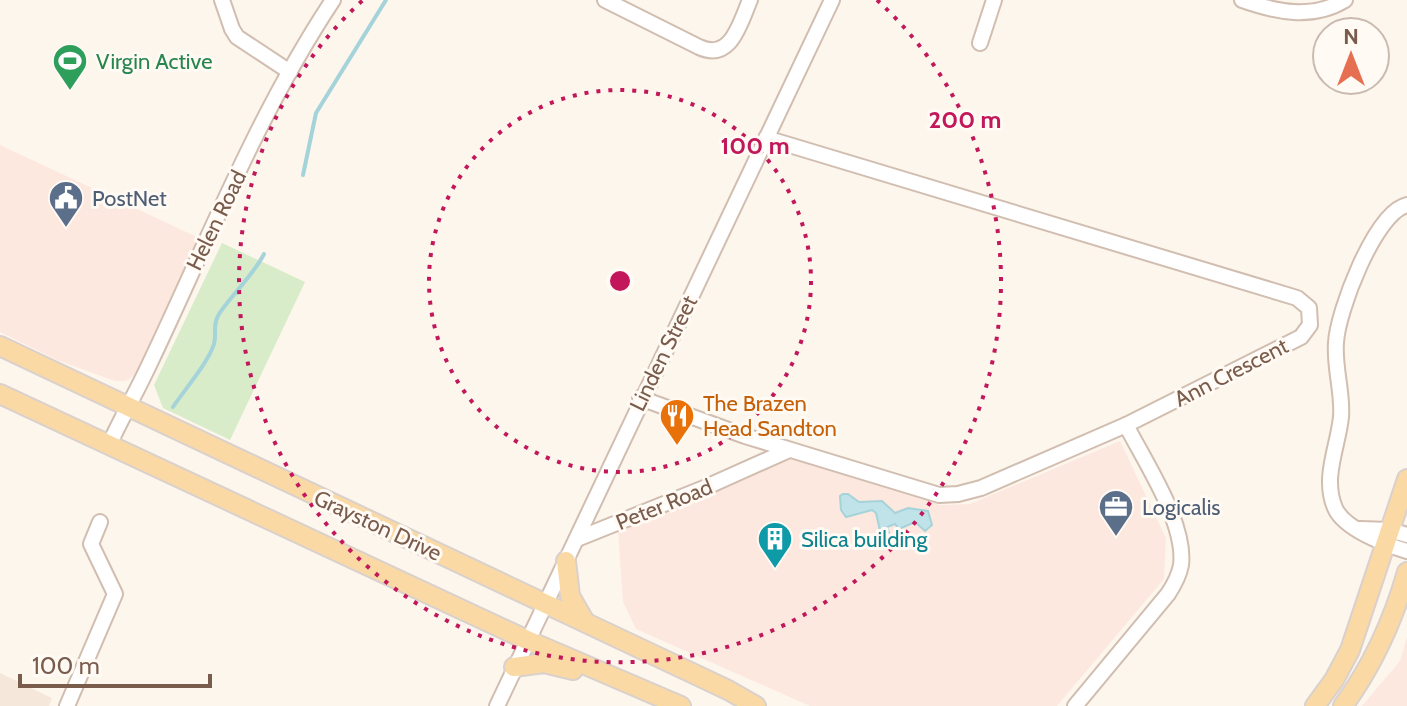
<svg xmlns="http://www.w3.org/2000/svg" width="1407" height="706" font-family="Cabin,sans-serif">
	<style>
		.residential { fill: #f5e8da }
		.commercial { fill: #fde8e0 }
		.green { fill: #d8ecc9 }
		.water { fill: #bfe3e8; stroke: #a5d3da; stroke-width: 2 }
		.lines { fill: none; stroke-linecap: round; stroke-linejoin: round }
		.stream { stroke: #a5d3da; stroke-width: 4 }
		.minor-casing { stroke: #d1beb0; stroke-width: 18 }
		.major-casing { stroke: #dad1cd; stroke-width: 22 }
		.minor { stroke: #fff; stroke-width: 14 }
		.major { stroke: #fbd9a5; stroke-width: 18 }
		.ring { fill: none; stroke: #c2185b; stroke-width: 4; stroke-dasharray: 4 8 }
		.labels { text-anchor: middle; stroke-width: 6; stroke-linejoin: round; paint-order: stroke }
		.leisure-label { font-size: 22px; fill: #27864d; stroke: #fffaf3; text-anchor: start }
		.service-label { font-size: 22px; fill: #4e5e75; stroke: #fffaf3; text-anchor: start }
		.street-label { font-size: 22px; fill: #7a5c4d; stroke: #fffaf3 }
		.food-label { font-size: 22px; fill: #c56008; stroke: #fffaf3; text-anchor: start }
		.culture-label { font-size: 22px; fill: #0d838f; stroke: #fffaf3; text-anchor: start }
		.centre { fill: #c2185b; stroke: #fffaf3; stroke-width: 4 }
		.ring-label { font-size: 24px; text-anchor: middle; font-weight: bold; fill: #c2185b; stroke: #fffaf3; stroke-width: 6; stroke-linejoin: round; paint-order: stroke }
	</style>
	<rect width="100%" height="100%" fill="#fdf6ec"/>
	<path class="residential" d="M0,673L52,698L49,706H0Z"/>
	<g class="commercial">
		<path d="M0,145L199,238L136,374L126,381H115L57,360L0,332Z"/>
		<path d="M1120,441L1166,538L1164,579L1057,706H810L636,629L623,602L618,531L791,457L940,505L970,504Z"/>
		<path d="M1407,637V706H1362L1400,661Z"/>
	</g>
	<path class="green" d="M222,243L305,282L230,440L163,408L154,385Z"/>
	<path class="water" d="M843,494H848L859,502L882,501L895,513L908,508L928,511L932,525L925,531L915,522L899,529L895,524L887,527L889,533L880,531L876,513L872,510L846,517L841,510L840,496Z"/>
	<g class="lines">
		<g class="stream">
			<path d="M303,175L316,113L386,0"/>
			<path d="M173,407C185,389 208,363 214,344C217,334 212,325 219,314C233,293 252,277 264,254"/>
		</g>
		<defs>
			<g id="minor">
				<path d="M222,0L232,29L237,37L290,72"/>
				<path d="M605,0L699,47C731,62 740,23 750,0"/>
				<path d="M1242,0C1276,12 1312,20 1345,0"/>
				<path d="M980,43L994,0"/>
				<path d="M1407,205C1375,212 1337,313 1336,343C1334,368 1343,392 1341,417C1338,447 1322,478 1335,508C1344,529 1386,545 1407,551"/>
				<path d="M640,398L745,436L939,495L958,494L981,488L1126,425L1301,337L1310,325L1309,308L1297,298L766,138"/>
				<path d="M109,445C122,417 137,391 150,363C208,241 258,113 333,0"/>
				<path d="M1360,529L1390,530L1407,535"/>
				<path d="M577,539L704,488L789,450"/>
				<path d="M67,706L115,594L91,544L100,522"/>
				<path d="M497,706L832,0"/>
				<path d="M1075,706L1168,594C1174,585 1179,576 1181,565C1186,523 1145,462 1126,425"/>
			</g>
			<g id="major">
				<path d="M0,346L728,690L756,706"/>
				<path d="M0,394L527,640L681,706"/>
				<path d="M566,561L570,596L585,622"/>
				<path d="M514,667L544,663L573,670"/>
				<path d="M1315,706L1334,680L1350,650L1407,479"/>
				<path d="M1343,706C1373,665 1393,621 1407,572"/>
			</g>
		</defs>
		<use href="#minor" class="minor-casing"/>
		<use href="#major" class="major-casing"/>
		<use href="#minor" class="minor"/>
		<use href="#major" class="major"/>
	</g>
	<g class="ring">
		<circle cx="620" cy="281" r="191"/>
		<path d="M877 0A381 381 0 1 1 363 0"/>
	</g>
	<defs>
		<symbol id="stadium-pin" viewBox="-11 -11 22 30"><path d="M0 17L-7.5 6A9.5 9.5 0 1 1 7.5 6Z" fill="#2e9e5b" stroke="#fffaf3"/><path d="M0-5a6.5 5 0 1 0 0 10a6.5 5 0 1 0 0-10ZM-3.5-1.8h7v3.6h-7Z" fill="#fff"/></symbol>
		<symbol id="civic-pin" viewBox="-11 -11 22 30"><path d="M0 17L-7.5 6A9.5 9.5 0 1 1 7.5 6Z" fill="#5c6f8a" stroke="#fffaf3"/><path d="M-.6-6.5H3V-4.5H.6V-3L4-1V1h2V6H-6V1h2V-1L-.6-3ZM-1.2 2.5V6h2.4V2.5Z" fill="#fff"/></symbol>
		<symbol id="restaurant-pin" viewBox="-11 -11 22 30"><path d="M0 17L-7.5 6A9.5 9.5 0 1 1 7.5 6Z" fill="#e8710a" stroke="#fffaf3"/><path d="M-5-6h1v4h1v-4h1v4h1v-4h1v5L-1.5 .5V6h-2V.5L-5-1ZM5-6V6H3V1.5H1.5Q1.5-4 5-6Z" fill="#fff"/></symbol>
		<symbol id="office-pin" viewBox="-11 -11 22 30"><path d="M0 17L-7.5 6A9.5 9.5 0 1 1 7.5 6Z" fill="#5c6f8a" stroke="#fffaf3"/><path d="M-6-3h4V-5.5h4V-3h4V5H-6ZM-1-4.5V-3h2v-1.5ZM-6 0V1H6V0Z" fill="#fff"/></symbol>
		<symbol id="building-pin" viewBox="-11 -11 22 30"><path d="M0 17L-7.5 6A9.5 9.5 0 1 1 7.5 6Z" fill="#0f9aa8" stroke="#fffaf3"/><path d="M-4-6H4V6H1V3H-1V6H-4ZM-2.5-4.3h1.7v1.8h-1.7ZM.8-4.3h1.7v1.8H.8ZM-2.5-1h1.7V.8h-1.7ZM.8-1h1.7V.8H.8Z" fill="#fff"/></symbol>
	</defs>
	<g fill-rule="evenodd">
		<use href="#stadium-pin" x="50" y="41" width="40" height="54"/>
		<use href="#civic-pin" x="46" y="178" width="40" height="54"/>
		<use href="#restaurant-pin" x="657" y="396" width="40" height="54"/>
		<use href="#office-pin" x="1096" y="487" width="40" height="54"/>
		<use href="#building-pin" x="755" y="519" width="40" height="54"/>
	</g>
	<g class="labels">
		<g class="leisure-label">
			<text x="96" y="69">Virgin Active</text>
		</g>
		<g class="service-label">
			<text x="92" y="206">PostNet</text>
			<text x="1142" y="515">Logicalis</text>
		</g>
		<g class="street-label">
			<text transform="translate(216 220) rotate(-64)" y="8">Helen Road</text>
			<text transform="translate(663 353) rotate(-64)" y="8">Linden Street</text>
			<text transform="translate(1231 372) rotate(-27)" y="8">Ann Crescent</text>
			<text transform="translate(664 504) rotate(-22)" y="8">Peter Road</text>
			<text transform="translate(378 525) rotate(25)" y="8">Grayston Drive</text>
		</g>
		<g class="food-label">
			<text x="703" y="411">The Brazen<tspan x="703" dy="25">Head Sandton</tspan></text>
		</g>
		<g class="culture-label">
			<text x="801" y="547">Silica building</text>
		</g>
	</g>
	<circle cx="620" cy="281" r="12" class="centre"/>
	<g class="ring-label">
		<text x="965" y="128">200 m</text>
		<text x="755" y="154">100 m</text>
	</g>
	<g transform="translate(1351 56)"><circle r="38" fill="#fffaf3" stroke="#cabbb1" stroke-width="2"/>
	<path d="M0-6L14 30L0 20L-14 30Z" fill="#e76f51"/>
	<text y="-12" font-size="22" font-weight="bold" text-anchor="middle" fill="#7a5c4d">N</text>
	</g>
	<path d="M20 674v12h190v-12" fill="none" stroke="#7a5c4d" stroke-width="4"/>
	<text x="32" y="674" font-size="24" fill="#7a5c4d" stroke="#fffaf3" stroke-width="6" paint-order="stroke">100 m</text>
</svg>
